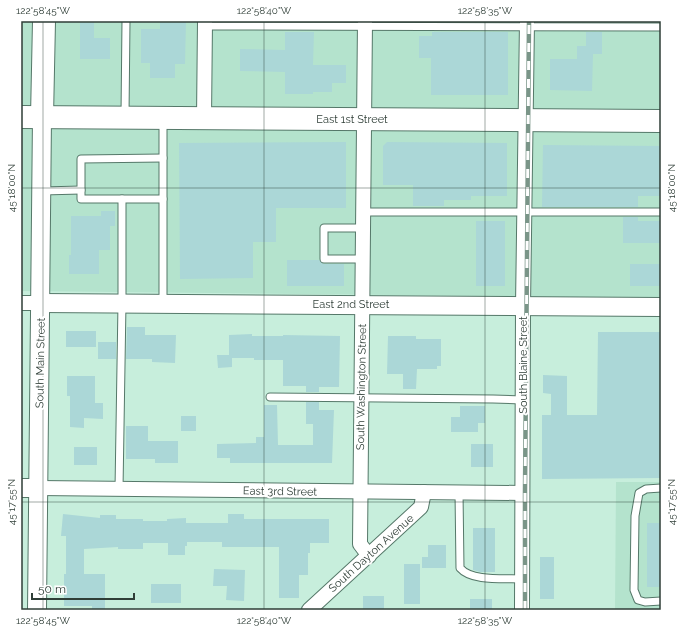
<svg xmlns="http://www.w3.org/2000/svg" width="682" height="631" font-family="Raleway,sans-serif">
	<style>
		.built { fill: #b4e3cd }
		.building { fill: #abd7d7 }
		.lines { fill: none; stroke-linecap: round; stroke-linejoin: round }
		.service-casing { stroke: #557869; stroke-width: 9 }
		.minor-casing { stroke: #557869; stroke-width: 16 }
		.tertiary-casing { stroke: #557869; stroke-width: 20 }
		.primary-casing { stroke: #557869; stroke-width: 24 }
		.service { stroke: #fff; stroke-width: 7 }
		.minor { stroke: #fff; stroke-width: 14 }
		.tertiary { stroke: #fff; stroke-width: 18 }
		.primary { stroke: #fff; stroke-width: 22 }
		.rail-casing { stroke: #7a9588; stroke-width: 4.5 }
		.rail { stroke: #fff; stroke-width: 3; stroke-dasharray: 9; stroke-linecap: butt }
		.ticks { fill: none; stroke: #2f3e37; stroke-width: 1; stroke-opacity: 0.45 }
		.labels { text-anchor: middle; stroke-width: 4; stroke-linejoin: round; paint-order: stroke }
		.street-label { font-size: 11px; fill: #2f3e37; stroke: #fff }
		.neatline { fill: none; stroke: #2f3e37; stroke-width: 1.5 }
		.ticks-label { font-size: 10px; text-anchor: middle; fill: #2f3e37 }
	</style>
	<rect width="100%" height="100%" fill="#c7eedc"/>
	<g class="built">
		<path d="M21,21H661V298L21,291Z"/>
		<path d="M616,482H661V610H615Z"/>
	</g>
	<g class="building">
		<path d="M80,21H94V38H110V59H80Z"/>
		<path d="M160,21H186L185,64H175V78H150V63H141V29H160Z"/>
		<path d="M285,32H314L313,65H346V83H332V92H313V94H285V72L240,71V49L285,50Z"/>
		<path d="M432,32H508V95H431V58H419V36H432Z"/>
		<path d="M586,32H602V54H593L592,91L550,90V59H577V46H586Z"/>
		<path d="M346,142V208H276V242H253V278L180,279L179,143Z"/>
		<path d="M387,142L507,143V196H471V200H444V206H413V185H383V146Z"/>
		<path d="M543,145L661,146V196H638V207H542Z"/>
		<path d="M101,211H115V226H110V250H99V274H69V255H71V216H101Z"/>
		<path d="M623,217H638V221H661V243H623Z"/>
		<rect x="476" y="221" width="29" height="65"/>
		<path d="M287,260H319L324,264H344V286H287Z"/>
		<rect x="630" y="264" width="31" height="22"/>
		<path d="M127,327H145V335H176L175,363L152,362V359H126Z"/>
		<rect x="66" y="331" width="30" height="16"/>
		<path d="M598,332H661V478L542,479V415H551V394L543,393V375L567,376V415H597Z"/>
		<path d="M252,334V336H283V335L340,336L339,387H319V392H306V386H283V360H254V358H232V367L218,368L217,355H229V335Z"/>
		<path d="M388,336H416V339H441V366H437V369H417L416,389H403V374H387Z"/>
		<rect x="98" y="342" width="18" height="17"/>
		<path d="M67,376H95V403H103V419L84,418V428L70,427V396H67Z"/>
		<path d="M306,402H319V410H334L332,463H230V458H217V444L256,443V437H264V405H277L278,445H313V424H306Z"/>
		<path d="M460,406H485V423H478V432H451V417H460Z"/>
		<rect x="181" y="416" width="15" height="15"/>
		<path d="M126,426H148V441H178V463H155V459H126Z"/>
		<rect x="471" y="444" width="22" height="23"/>
		<rect x="74" y="447" width="23" height="18"/>
		<path d="M63,514L100,518V515H116V519H143V521H167V519L186,518V523H228V514H244V519H329V543H310V553H308V575H299V598H279V547H222V542H187V546H185V555H168V543H143V549H118V547L84,549V574H105V610H92V606H64V574H66V536H61Z"/>
		<rect x="647" y="523" width="14" height="64"/>
		<path d="M473,528H495V572H480L473,570Z"/>
		<path d="M428,545H446V568H422V557H428Z"/>
		<rect x="540" y="557" width="14" height="42"/>
		<rect x="404" y="564" width="16" height="40"/>
		<path d="M214,569L245,570L244,601L226,600L227,586H213Z"/>
		<rect x="151" y="584" width="30" height="19"/>
		<rect x="363" y="596" width="21" height="14"/>
		<rect x="470" y="599" width="22" height="11"/>
	</g>
	<g class="lines">
		<defs>
			<g id="service">
				<path d="M205,26L661,27"/>
				<path d="M125,115L126,21"/>
				<path d="M42,191L81,190"/>
				<path d="M163,199H81V159L163,158"/>
				<path d="M363,212H661"/>
				<path d="M362,259H324V228H363"/>
				<path d="M163,303V120"/>
				<path d="M270,397L493,399L522,400"/>
				<path d="M661,488L646,489L639,493L635,516L634,590L638,600L645,602L661,601"/>
				<path d="M119,489L122,303V199"/>
				<path d="M459,492L460,568C472,582 505,578 522,579"/>
			</g>
			<g id="minor">
				<path d="M365,21L360,544L369,556"/>
				<path d="M204,118L205,21"/>
				<path d="M21,303H40"/>
				<path d="M38,488L522,493"/>
				<path d="M309,610L421,507L424,492"/>
				<path d="M522,610L523,306L527,21"/>
			</g>
			<g id="tertiary">
				<path d="M40,303L661,307"/>
				<path d="M21,488H38"/>
				<path d="M37,610L42,117"/>
			</g>
			<g id="primary">
				<path d="M21,117L661,121"/>
				<path d="M42,117L44,21"/>
			</g>
		</defs>
		<use href="#service" class="service-casing"/>
		<use href="#minor" class="minor-casing"/>
		<use href="#tertiary" class="tertiary-casing"/>
		<use href="#primary" class="primary-casing"/>
		<use href="#service" class="service"/>
		<use href="#minor" class="minor"/>
		<use href="#tertiary" class="tertiary"/>
		<use href="#primary" class="primary"/>
		<defs>
			<path id="rail" d="M525,610V492L529,21"/>
		</defs>
		<use href="#rail" class="rail-casing"/>
		<use href="#rail" class="rail"/>
	</g>
	<path class="ticks" d="M43,21V610M264,21V610M485,21V610M21,188H661M21,502H661"/>
	<g class="labels">
		<g class="street-label">
			<text x="352" y="123">East 1st Street</text>
			<text x="351" y="308">East 2nd Street</text>
			<text transform="translate(40 363) rotate(-89)" y="4">South Main Street</text>
			<text transform="translate(523 365) rotate(-90)" y="4">South Blaine Street</text>
			<text transform="translate(361 387) rotate(-89)" y="4">South Washington Street</text>
			<text transform="translate(280 491) rotate(1)" y="4">East 3rd Street</text>
			<text transform="translate(371 553) rotate(-42)" y="4">South Dayton Avenue</text>
		</g>
	</g>
	<rect width="682" height="631" fill="none" stroke="#ffffff" stroke-width="44"/>
	<path d="M32 593v6h102v-6" fill="none" stroke="#2f3e37" stroke-width="2"/>
	<text x="38" y="593" font-size="12" fill="#2f3e37" stroke="#ffffff" stroke-width="3" paint-order="stroke">50 m</text>
	<rect x="22" y="22" width="638" height="587" class="neatline"/>
	<g class="ticks-label">
		<text x="43" y="14">122°58'45"W</text>
		<text x="264" y="14">122°58'40"W</text>
		<text x="485" y="14">122°58'35"W</text>
		<text transform="translate(11 188) rotate(-90)" y="4">45°18'00"N</text>
		<text transform="translate(671 188) rotate(-90)" y="4">45°18'00"N</text>
		<text transform="translate(11 502) rotate(-90)" y="4">45°17'55"N</text>
		<text transform="translate(671 502) rotate(-90)" y="4">45°17'55"N</text>
		<text x="43" y="624">122°58'45"W</text>
		<text x="264" y="624">122°58'40"W</text>
		<text x="485" y="624">122°58'35"W</text>
	</g>
</svg>
